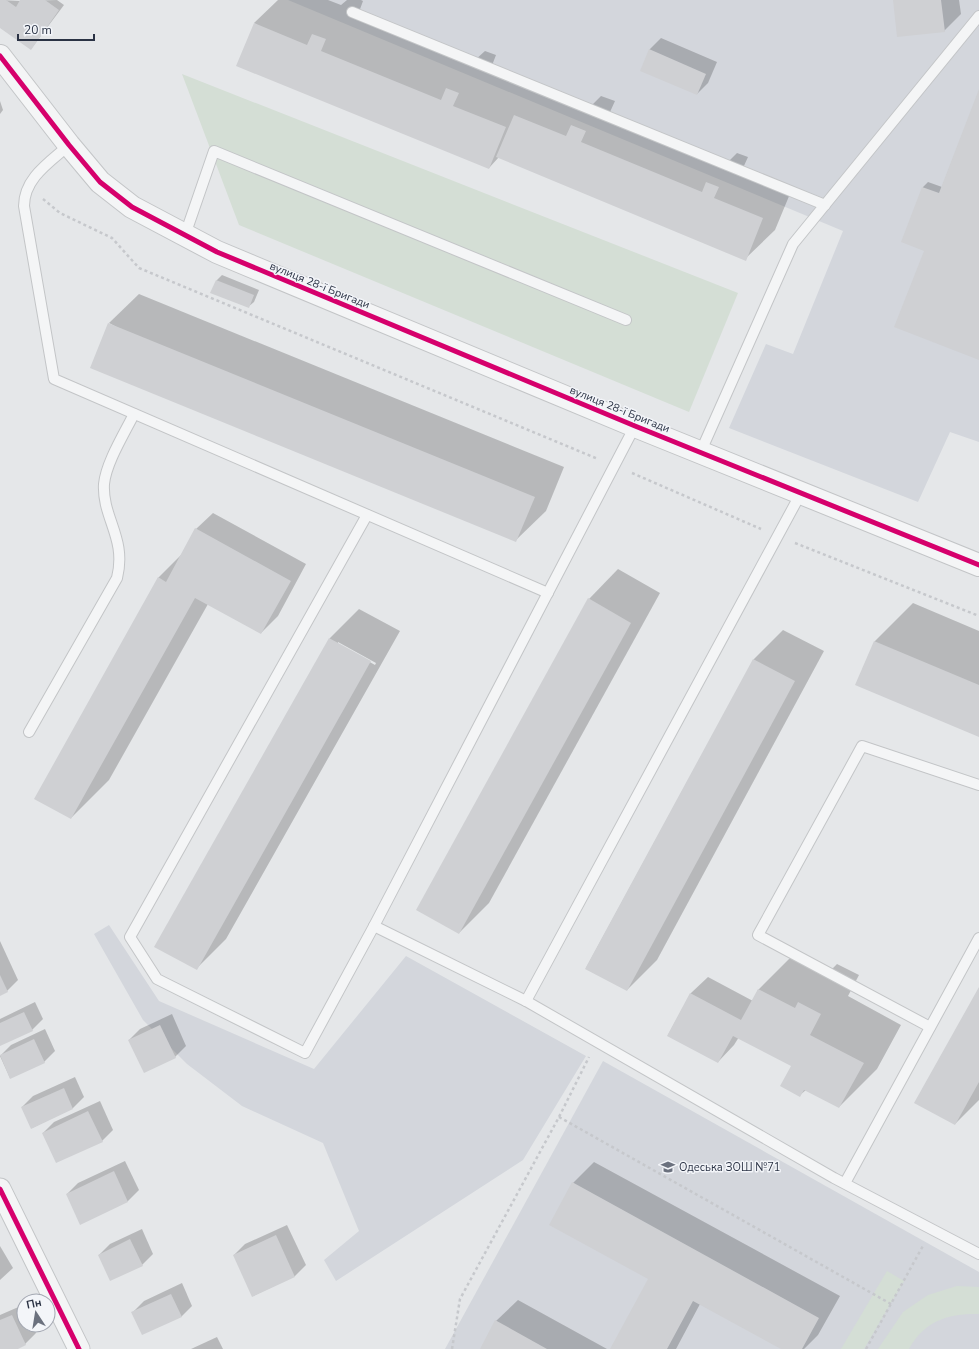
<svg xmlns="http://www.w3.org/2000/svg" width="979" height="1349" font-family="'Nunito Sans',sans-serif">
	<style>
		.built { fill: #d3d6dc }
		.green { fill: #d4ded5 }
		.shadow { fill: #0003; fill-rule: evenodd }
		.building { fill: #cfd0d3 }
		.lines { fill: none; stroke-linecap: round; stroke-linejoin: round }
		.service-casing { stroke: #c3c5c7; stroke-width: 12 }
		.minor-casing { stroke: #c3c5c7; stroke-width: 23 }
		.tertiary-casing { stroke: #c3c5c7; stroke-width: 24 }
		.path { stroke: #c6c8cc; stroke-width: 2.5; stroke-dasharray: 3 3; stroke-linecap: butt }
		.service { stroke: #f4f5f6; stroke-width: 10 }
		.minor { stroke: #f4f5f6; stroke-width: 21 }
		.tertiary { stroke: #f4f5f6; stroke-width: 22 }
		.cycleway-casing { stroke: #f3f5f9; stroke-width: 8 }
		.cycleway { stroke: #d6006c; stroke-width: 5 }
		.labels { text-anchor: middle; stroke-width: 3; stroke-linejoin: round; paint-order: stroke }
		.street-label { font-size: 11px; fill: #2a3244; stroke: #f3f5f9 }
		.poi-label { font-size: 11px; fill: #2a3244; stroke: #f3f5f9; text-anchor: start }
	</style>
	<rect width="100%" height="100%" fill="#e5e7e9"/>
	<g class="built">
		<path d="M288,0H979V442L950,432L918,502L729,428L766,344L793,354L843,231Z"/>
		<path d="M109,925L159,1001L314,1069L406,956L586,1056L523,1160L336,1281L324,1260L359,1231L323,1143L242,1106L187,1064L143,1020L94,934Z"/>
		<path d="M603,1061L979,1272V1349H445Z"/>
	</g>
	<g class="green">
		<path d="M182,74L738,293L689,412L239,225Z"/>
		<path d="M887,1271L904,1281L864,1349H841Z"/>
		<path d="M957,1286L979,1287V1314C949,1313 924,1321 909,1349H878L903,1312L928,1295Z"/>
	</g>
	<g class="shadow">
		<path d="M0,0L21,1L57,0L64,5L31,49L0,27Z"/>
		<path d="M278,0H328L341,5L347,0H361L363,1L359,12L475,60L485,51L496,55L491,68L592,105L601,96L615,101L610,112L729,161L737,153L748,157L743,168L792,189L775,230L745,259L499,157L489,168L254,23Z"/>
		<path d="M894,0H959L961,14L944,31Z"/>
		<path d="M661,38L717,62L708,83L697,94L649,50Z"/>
		<path d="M979,92V359L925,250L923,187L928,182L942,187Z"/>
		<path d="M0,101L3,110L0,114Z"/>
		<path d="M222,275L259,290L254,302L248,307L212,292L217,280Z"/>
		<path d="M139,294L564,467L546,511L516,540L109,323Z"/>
		<path d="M213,513L306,564L278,616L261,633L208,604L109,780L71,818L158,578L183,553L196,529Z"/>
		<path d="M618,569L660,593L489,903L459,933L589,599Z"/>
		<path d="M913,603L979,631V736L857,684L875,641Z"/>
		<path d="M359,609L400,631L226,939L196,969L330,638ZM338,642L376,663L375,665L338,644Z"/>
		<path d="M783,630L824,651L657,960L627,990L586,968L754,659Z"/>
		<path d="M0,941L18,980L7,991L0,995Z"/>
		<path d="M796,952L831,970L837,964L859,975L848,996L901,1025L877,1069L839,1107L806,1090L800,1095L792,1065L739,1037L734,1045L718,1062L668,1035L691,993L708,977L753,1001L758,990Z"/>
		<path d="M979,989V1100L955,1124Z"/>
		<path d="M35,1002L43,1019L32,1030L0,1045V1019Z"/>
		<path d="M172,1014L186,1046L175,1057L129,1040L140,1029Z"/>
		<path d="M45,1029L55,1051L44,1062L10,1078L0,1056L11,1045Z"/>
		<path d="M75,1077L84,1097L73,1108L32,1128L22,1107L33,1096Z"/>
		<path d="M100,1101L113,1130L102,1141L43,1133L54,1122Z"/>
		<path d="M125,1161L139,1190L128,1201L81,1223L67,1194L78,1183Z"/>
		<path d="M594,1162L840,1296L818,1335L804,1349H783L700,1304L676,1349H611L650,1279L573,1183Z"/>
		<path d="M287,1225L306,1265L295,1276L253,1296L234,1255L245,1244Z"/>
		<path d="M142,1229L153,1254L142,1265L99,1255L110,1244Z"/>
		<path d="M0,1246L13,1268L0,1280Z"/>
		<path d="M182,1283L192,1306L181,1317L133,1312L144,1301Z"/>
		<path d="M518,1300L607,1349H481L496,1321Z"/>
		<path d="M23,1305L24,1325H33L36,1333L25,1344L16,1349H0V1315Z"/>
		<path d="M217,1337L223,1349H191Z"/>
	</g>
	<g class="building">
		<path d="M0,0H6L16,7L20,0H45L59,10L31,50L0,28Z"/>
		<path d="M893,0H941L945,32L897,37Z"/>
		<path d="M254,23L307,45L312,34L326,39L321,51L441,100L446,88L459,93L453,106L506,127L489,169L236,66Z"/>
		<path d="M649,49L706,74L697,95L640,71Z"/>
		<path d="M979,89V360L894,327L924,251L901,242L922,187L939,193Z"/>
		<path d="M514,115L566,136L571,125L586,131L581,142L702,192L706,182L719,187L714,198L763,218L746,261L496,157Z"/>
		<path d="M216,280L254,295L249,308L210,293Z"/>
		<path d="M108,323L535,497L516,542L90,368Z"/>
		<path d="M195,528L291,581L261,634L195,598L71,819L34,799L158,577L166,582Z"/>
		<path d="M588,598L631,623L459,934L416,910Z"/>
		<path d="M329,638L371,661L197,970L154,947Z"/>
		<path d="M874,641L979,685V737L855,685Z"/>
		<path d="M753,659L795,681L627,991L585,969Z"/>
		<path d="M0,975L8,992L0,996Z"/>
		<path d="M979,987V1082L955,1125L914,1103Z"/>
		<path d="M758,989L795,1008L798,1002L821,1014L810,1035L864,1063L839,1108L804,1090L800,1097L780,1086L791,1066L733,1036L718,1063L667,1036L690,993L741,1020Z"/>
		<path d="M24,1012L33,1031L0,1046V1023Z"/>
		<path d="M160,1025L176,1058L144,1073L128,1040Z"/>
		<path d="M34,1039L45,1063L10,1079L0,1055Z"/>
		<path d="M64,1088L73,1109L31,1129L21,1107Z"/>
		<path d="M88,1111L103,1142L56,1163L42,1133Z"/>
		<path d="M114,1171L128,1202L80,1225L66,1194Z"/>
		<path d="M572,1182L819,1318L802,1349H781L693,1301L667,1349H610L648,1279L549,1225Z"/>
		<path d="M276,1235L295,1277L252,1297L233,1255Z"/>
		<path d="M130,1239L143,1266L110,1281L98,1255Z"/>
		<path d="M171,1294L182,1317L142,1335L131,1312Z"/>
		<path d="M12,1315L26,1345L18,1349H0V1320Z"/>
		<path d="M495,1320L547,1349H480Z"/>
	</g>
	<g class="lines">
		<defs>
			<g id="service">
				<path d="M352,12L825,205"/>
				<path d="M69,145C50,162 24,178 24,206L54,379L548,593"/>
				<path d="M185,235L214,151L626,320"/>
				<path d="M701,451L793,244L979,16"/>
				<path d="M367,515L130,937L157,979L305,1053L374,926L635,426"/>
				<path d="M29,732L117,578C127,538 102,518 104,484C106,463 124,434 134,414"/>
				<path d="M374,926L526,1001L834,1178L979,1254"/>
				<path d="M526,1001L801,493"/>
				<path d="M930,1027L758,935L862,746L979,785"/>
				<path d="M845,1183L979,938"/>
			</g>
			<path id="minor" d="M0,1189L79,1349"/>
			<path id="tertiary" d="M0,56L69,145L100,182L132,207L217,252L635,426L979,565"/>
		</defs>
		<use href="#service" class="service-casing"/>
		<use href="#minor" class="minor-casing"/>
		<use href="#tertiary" class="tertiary-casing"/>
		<g class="path">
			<path d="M43,199L60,213L112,238L139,268L598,459"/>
			<path d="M632,473L761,529"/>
			<path d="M795,543L979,616"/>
			<path d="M559,1117L891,1304"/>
			<path d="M452,1349L460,1299L559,1117L589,1057"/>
			<path d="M866,1349L924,1244"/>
		</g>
		<use href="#service" class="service"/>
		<use href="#minor" class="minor"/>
		<use href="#tertiary" class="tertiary"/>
		<defs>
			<g id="cycleway">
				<path d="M0,56L69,145L100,182L132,207L217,252L635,426L979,565"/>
				<path d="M0,1189L79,1349"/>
			</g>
		</defs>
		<use href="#cycleway" class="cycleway-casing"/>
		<use href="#cycleway" class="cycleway"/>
	</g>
	<defs>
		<symbol id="school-bare" viewBox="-9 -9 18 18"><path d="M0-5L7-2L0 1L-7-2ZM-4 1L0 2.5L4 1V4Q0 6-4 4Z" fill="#6b717e" stroke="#f3f5f9" stroke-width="2.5" paint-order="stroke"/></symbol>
	</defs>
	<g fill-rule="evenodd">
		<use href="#school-bare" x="658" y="1157" width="20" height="20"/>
	</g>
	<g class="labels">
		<g class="street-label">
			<text transform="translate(320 285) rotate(22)" y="4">вулиця 28-ї Бригади</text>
			<text transform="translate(620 409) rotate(22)" y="4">вулиця 28-ї Бригади</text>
		</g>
		<g class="poi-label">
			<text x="679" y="1171">Одеська ЗОШ №71</text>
		</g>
	</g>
	<g transform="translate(36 1313) rotate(348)"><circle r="19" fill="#f3f5f9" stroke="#a3a7b1"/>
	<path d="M0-3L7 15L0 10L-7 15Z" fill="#6b717e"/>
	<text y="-6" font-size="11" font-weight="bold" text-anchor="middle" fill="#2a3244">Пн</text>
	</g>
	<path d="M18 34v6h76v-6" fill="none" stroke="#2a3244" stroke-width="2"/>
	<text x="24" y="34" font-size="12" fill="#2a3244" stroke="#f3f5f9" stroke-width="3" paint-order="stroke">20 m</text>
</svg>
